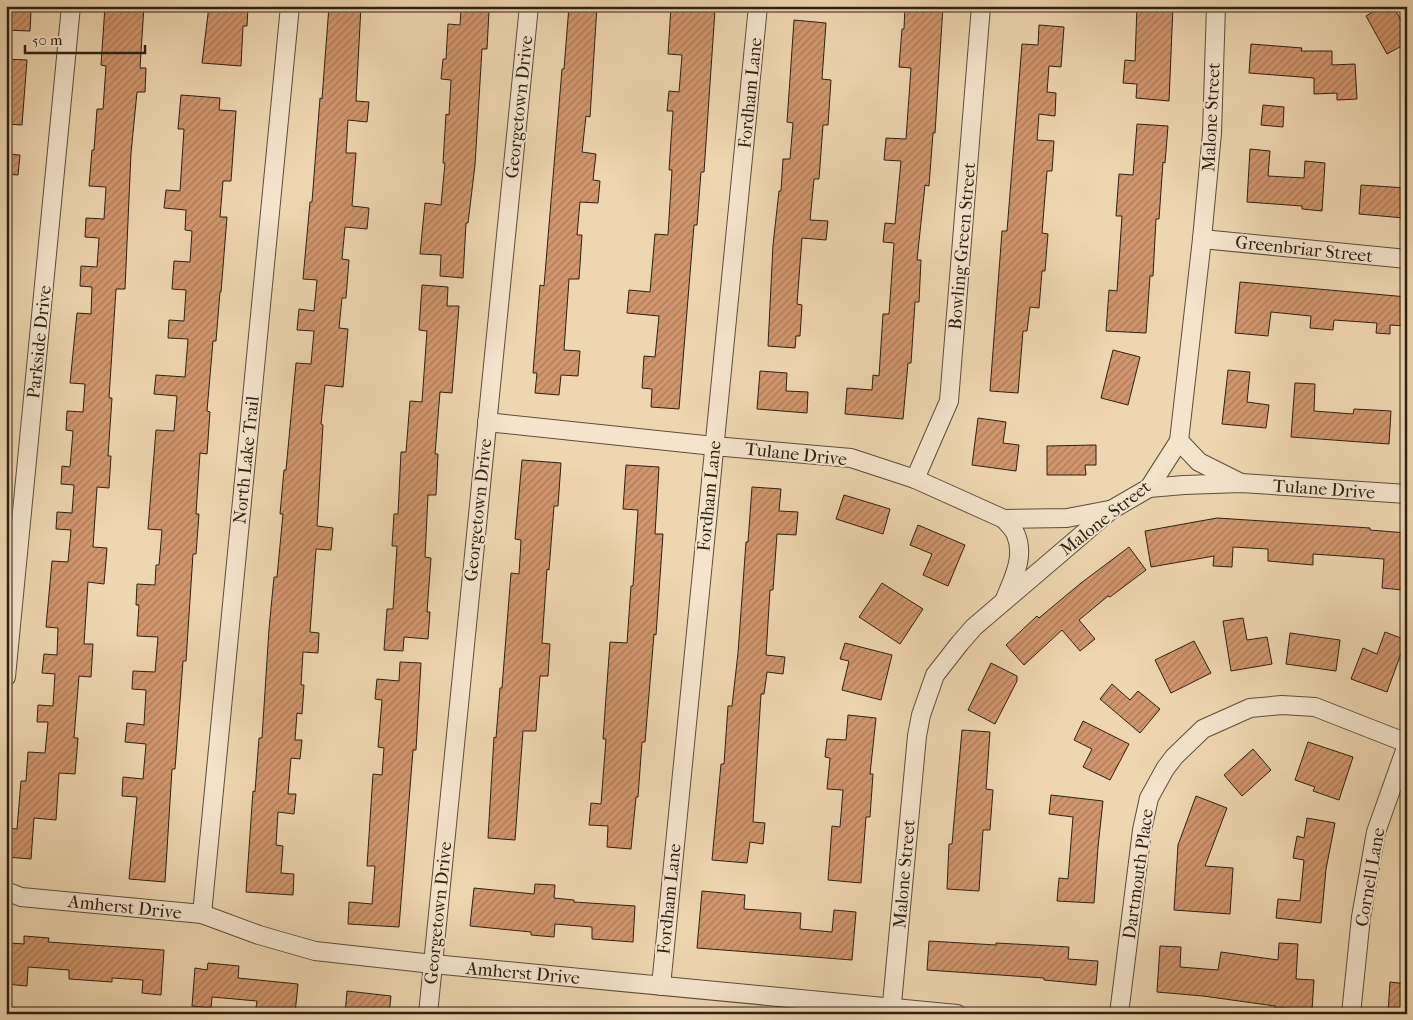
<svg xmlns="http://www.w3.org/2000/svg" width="1413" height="1020" font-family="'IM FELL French Canon',serif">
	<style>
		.grass { fill: url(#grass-dots); stroke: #727050 }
		.building { fill: url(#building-hatch); stroke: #2c2113 }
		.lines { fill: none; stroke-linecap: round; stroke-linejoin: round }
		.street-casing { stroke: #5c4e3a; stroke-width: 20 }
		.street { stroke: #f4e4cc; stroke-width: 18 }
		.labels { text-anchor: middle; stroke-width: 4; stroke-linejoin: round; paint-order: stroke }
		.street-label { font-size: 18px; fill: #2c2113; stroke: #f4e4cc }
	</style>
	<defs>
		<pattern id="grass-dots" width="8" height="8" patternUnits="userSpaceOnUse" patternTransform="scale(1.25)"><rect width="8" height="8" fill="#b8be8c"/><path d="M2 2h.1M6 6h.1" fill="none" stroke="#9ea378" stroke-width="1.8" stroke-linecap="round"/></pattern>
		<pattern id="building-hatch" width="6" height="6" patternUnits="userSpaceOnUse" patternTransform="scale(1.25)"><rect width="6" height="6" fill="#d1966d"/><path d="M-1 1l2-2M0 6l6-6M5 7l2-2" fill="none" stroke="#aa7a58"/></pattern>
	</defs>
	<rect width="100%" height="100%" fill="#eed6b0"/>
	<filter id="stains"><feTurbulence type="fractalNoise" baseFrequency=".004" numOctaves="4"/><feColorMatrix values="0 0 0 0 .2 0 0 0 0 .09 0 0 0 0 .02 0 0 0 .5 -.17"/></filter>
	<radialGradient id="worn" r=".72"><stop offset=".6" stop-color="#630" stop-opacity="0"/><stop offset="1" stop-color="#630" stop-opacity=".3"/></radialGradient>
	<path class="grass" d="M6,1007L70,1014H6Z"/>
	<g class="building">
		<path d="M105,6H144L140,68H146L145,92H137L131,153L125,289H116L109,398H112L108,456H111L109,488L97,487L93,547L107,548L104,584L88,582L84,644H93L91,677L79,676L74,738H78L75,774L59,773L56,820L34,818L31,859L6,857V828L17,829L21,781H26L28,752L45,753L48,722H37L38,705L53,706L55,674L42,673L44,654L57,655L58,628L46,627L52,561L68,562L71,530L56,529L57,512L72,513L74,485L61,484L62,466L70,467L73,431L66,430L67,411L83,412L85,384L70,383L77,313L91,314L92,287L80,286L81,266L97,267L99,238L85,237L86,218L104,219L106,187L89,186L92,150H94L97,109H103L106,66L101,65Z"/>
		<path d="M209,6L248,8L247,26H243L241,66L202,63Z"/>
		<path d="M329,6H361L356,101L369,102L367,122L348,120L346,153H356L352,206L369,208L367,229L345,227L342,259L349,260L346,298H342L339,328L348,329L343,387L325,385L321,424L323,425L317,526L333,528L331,550L316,549L310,632L319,633L318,653L303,652L301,685H304L302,714L297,713L295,740H302L300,759L291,758L288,794H296L294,814L278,812L276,845L283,846L281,873L294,874L293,895L246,892L253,791L255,792L259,738H262L269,629L274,577H277L283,514H280L284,470H286L296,363L311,364L314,331L297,330L299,309L314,311L317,280L303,279L310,202H312L320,98L322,99Z"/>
		<path d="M569,6H597L590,117L586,116L582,152L596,154L593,180L600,181L598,203L580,202L577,235H582L579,279H569L564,350L580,351L578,376L561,375L559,395L535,393L537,373H533L540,285L544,286L562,69H564Z"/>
		<path d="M905,6H943L935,133H933L929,186L925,185L917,260H921L919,302H915L911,363H908L903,419L845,414L847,388L872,390L873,375L879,376L883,314H889L894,243L883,242L885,223L895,224L901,161L884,160L886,138L906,139L911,68L899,67L902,29H904Z"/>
		<path d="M1137,6H1173L1169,101L1136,98L1137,84L1123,83L1125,60L1135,61Z"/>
		<path d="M1383,6H1393L1407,31V43L1387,54L1366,16Z"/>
		<path d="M671,7L715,10L704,172H701L697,225H694L679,409L651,407L652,389L642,388L644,356L655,357L659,316L627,313L629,290L650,292L655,234L668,235L672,170H669L673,111H667L669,91L679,92L682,55L668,54Z"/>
		<path d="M461,9L489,11L487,49H482L475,165L468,223H466L463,278L440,276L441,255L420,254L425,203L441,205L445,163H443L446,114L449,115L451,80L441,79L443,59H446L448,24L460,25Z"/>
		<path d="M6,10L31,12L30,31L6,30Z"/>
		<path d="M794,20L826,23L822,79L831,80L828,125H823L819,179H814L810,220L828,221L826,240L802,238L797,304L802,305L800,336H796L795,348L768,346L773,245L779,191H781L783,159H790L793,123L787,122Z"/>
		<path d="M1039,25L1064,27L1061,67L1049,66L1047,92L1056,93L1055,116L1039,114L1037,140L1054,141L1052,171H1047L1042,233L1048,234L1045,271H1042L1039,308L1030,307L1027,331H1023L1018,393L990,391L1002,231H1007L1022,44L1038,45Z"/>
		<path d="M1251,44L1302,48L1301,51H1332V65L1355,64L1357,99L1337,100V93L1314,94V78L1249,73Z"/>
		<path d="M6,59L27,60L22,125L6,124Z"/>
		<path d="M181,95L220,98L219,110L236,111L231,181H223L220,217H227L221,292H220L216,341H213L207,411L210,412L207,454L200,453L196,514H199L196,554H193L186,661H183L175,769H172L165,882L129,879L137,797L122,796L123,777L143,779L146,744L125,742L127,723L144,725L146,690L132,689L133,671L155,672L158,637L137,636L139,605H136L137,584L155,585L156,565H159L162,530L148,529L156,430L174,431L177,396L154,394L156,375L185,377L188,339L168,338L169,320L184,321L186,290L172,289L174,261L190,262L192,231L185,230L186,210L164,208L166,190L180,191L184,129H178Z"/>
		<path d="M1263,105L1284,107L1283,127L1261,125Z"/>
		<path d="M1137,124L1168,126L1165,163L1163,162L1159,219H1156L1153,276H1150L1146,333L1106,331L1109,290L1117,291L1122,216H1116L1119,174L1133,175Z"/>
		<path d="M1250,149L1270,151L1268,176L1304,178L1305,161L1325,163L1322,211L1302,209V206L1247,202Z"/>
		<path d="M6,154L20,155L18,175L6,174Z"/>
		<path d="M1361,185L1406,188L1404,218L1359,214Z"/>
		<path d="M1240,282L1407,297V326L1390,325V334L1376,333L1377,323L1334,320L1333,330L1310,328L1311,316L1271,312L1268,336L1235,333Z"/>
		<path d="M422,285L448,287L447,306H459L452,393L440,392L435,454H438L436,495H428L425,557L431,558L427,612H430L428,639L404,637L403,651L384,650L387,609H393L397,546H392L394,514H398L401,452H406L410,401L422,402L427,331L419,330Z"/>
		<path d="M1113,350L1140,357L1128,405L1101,398Z"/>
		<path d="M1228,370L1250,372L1247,402L1269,405L1266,428L1222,424Z"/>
		<path d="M760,371L787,373L786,391L808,392L807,413L757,409Z"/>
		<path d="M1295,383L1315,384L1314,411L1353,414L1354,409L1391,411L1389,444L1291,437Z"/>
		<path d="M978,418L1006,422L1003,443L1019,445L1016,471L972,465Z"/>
		<path d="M1096,445V465H1085L1086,475H1047V446Z"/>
		<path d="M522,460L561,463L558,506H554L549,570L547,569L542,643L550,644L548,676H540L536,731H523L515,840L488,838L494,737L496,738L500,688H502L511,573L519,574L521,540L515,539Z"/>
		<path d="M626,465L659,467L655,534H663L656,635L654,634L645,742H642L638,797H636L631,849L607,847L608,826L589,825L591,803L601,804L606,739H603L610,642L627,643L631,586H633L638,510L623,509Z"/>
		<path d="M752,487L781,489L779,511L798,512L796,535L777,534L773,590H770L766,655L785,657L783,674L767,672L764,694H761L753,822L765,823L763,844L750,842L747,863L712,860L721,764H724L728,706H732L738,653L746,542H748Z"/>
		<path d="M844,495L890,509L883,534L836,519Z"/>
		<path d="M1217,518L1370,528V530L1407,533V561H1405L1403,590L1382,588L1384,559L1313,554V565L1268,561V549L1233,547L1232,567L1213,566L1214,556L1151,567L1145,531Z"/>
		<path d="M918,525L965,545L948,586L923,575L932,554L910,545Z"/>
		<path d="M1129,547L1146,570L1110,597L1108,596L1079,620L1095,639L1080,651L1062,630L1024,665L1006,645L1037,616L1039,618L1081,583Z"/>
		<path d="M882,583L923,609L900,644L859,617Z"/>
		<path d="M1243,618L1247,640L1267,637L1272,664L1231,671L1223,621Z"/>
		<path d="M1385,632L1406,640L1387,692L1351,679L1363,648L1377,654Z"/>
		<path d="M1290,633L1340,640L1336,671L1286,664Z"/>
		<path d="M1194,641L1211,673L1171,693L1155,660Z"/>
		<path d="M845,643L892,655L881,700L842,690L849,661L840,659Z"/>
		<path d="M400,662L421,663L416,750H413L399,927L348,924L349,902L372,904L375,866H367L373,774L382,775L384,748L378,747L382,700L375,699L377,679L399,681Z"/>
		<path d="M991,663L1017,676V681L995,724L968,710Z"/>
		<path d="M1112,684L1130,700L1138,691L1160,709L1140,733L1100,699Z"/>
		<path d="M848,715L876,718L870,774H873L870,817H866L861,883L828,880L832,826L840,827L843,790L827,789L830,758L825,757L827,739L846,740Z"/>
		<path d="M1083,721L1129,744L1110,780L1083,767L1092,749L1074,740Z"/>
		<path d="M962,730L990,732L986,789L993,790L990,830H983L979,891L947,889L949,844H952Z"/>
		<path d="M1308,742L1353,757L1339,800L1313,791L1315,787L1295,780Z"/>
		<path d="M1253,749L1271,770L1242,796L1224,775Z"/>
		<path d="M1051,795L1103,801L1098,847L1094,903L1057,901L1059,878L1068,879L1073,817L1049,814Z"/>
		<path d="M1196,796L1227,808L1205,866L1233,868L1230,914L1174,910L1178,845Z"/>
		<path d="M1307,818L1335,823L1326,869L1321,923L1276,918L1278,899L1300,901L1304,860L1293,858L1297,836L1304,838Z"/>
		<path d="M535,884L555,885L554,898L574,900V902L635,906L633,942L592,939V927L555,924L554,937L531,935V932L470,926L474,888L534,894Z"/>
		<path d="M702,891L745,895L744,909L801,913L800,929L832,932L834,910L856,912L852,960L697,948Z"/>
		<path d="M24,936L49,938L48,942L164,950L161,995L142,993L143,980L112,978V982L69,979V970L28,967L27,986L6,984L9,943L24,944Z"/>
		<path d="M929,941L996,945V943L1069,947L1068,959L1098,961L1096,985L1044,980V978L927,970Z"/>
		<path d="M1279,943L1298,944L1296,979L1314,980L1312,1010L1274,1007L1275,1006L1203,996L1157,992L1160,946L1181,947L1180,967L1218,970L1221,952L1278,960Z"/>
		<path d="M208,963L239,966L238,978L298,984L295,1014H255L257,1001L212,997L211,1008L192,1006L195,968L207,970Z"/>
		<path d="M1390,982L1407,984V1014H1388Z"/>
		<path d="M347,991L391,996L389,1014H345Z"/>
	</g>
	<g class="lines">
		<defs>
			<g id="street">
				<path d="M1202,239L1407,259"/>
				<path d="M487,422L714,446L851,458L915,479L1004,519L1067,518L1109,510"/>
				<path d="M1179,441L1199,462L1239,482"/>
				<path d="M915,479L949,401L981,6"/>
				<path d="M1149,488L1184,485L1241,483L1407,494"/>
				<path d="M1004,519C1008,524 1014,529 1016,535C1025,557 1013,579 1005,599"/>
				<path d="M6,677L71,6"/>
				<path d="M6,891L21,897L202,914L259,935L315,951L433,964L957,1014"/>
				<path d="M202,914L290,6"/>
				<path d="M661,986L758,6"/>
				<path d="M428,1014L529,6"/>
				<path d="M891,1014L917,736L921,715L935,675L960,643L974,627L1111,510L1149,488L1179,441L1202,239L1212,133L1216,6"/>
				<path d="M1119,1014L1142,830L1149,798L1165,769L1174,757L1203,729L1250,708L1282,705L1315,707L1407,743"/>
				<path d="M1351,1014L1361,917L1376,832L1407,745"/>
			</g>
		</defs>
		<use href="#street" class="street-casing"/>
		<use href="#street" class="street"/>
	</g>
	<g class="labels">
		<g class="street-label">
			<text transform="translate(750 93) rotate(-84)" y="6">Fordham Lane</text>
			<text transform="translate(519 107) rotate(-84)" y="6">Georgetown Drive</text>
			<text transform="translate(1211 117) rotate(-87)" y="6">Malone Street</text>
			<text transform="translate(962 246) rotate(-85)" y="6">Bowling Green Street</text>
			<text transform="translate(1304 249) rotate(6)" y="6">Greenbriar Street</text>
			<text transform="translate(39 342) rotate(-84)" y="6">Parkside Drive</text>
			<text transform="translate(796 454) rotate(6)" y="6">Tulane Drive</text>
			<text transform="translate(246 460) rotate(-84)" y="6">North Lake Trail</text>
			<text transform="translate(1324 489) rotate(4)" y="6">Tulane Drive</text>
			<text transform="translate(709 496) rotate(-84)" y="6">Fordham Lane</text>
			<text transform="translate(478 510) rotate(-84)" y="6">Georgetown Drive</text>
			<text transform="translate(1105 518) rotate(-38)" y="6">Malone Street</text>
			<text transform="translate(904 874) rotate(-85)" y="6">Malone Street</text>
			<text transform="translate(1138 874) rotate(-82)" y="6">Dartmouth Place</text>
			<text transform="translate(1370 877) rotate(-80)" y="6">Cornell Lane</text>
			<text transform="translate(669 899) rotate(-84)" y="6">Fordham Lane</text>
			<text transform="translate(125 907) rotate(6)" y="6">Amherst Drive</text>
			<text transform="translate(438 913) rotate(-84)" y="6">Georgetown Drive</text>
			<text transform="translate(523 973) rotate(5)" y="6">Amherst Drive</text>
		</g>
	</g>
	<rect width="1413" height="1020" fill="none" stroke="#eed6b0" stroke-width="25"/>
	<rect x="8" y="8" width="1398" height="1005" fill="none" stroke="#2c2113" stroke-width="2.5"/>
	<rect x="12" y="12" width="1388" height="995" fill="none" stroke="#2c2113"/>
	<path d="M25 45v8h120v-8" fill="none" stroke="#2c2113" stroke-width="2.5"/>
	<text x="32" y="45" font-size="15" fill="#2c2113" stroke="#f4e4cc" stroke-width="4" paint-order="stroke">50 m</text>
	<rect width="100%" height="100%" filter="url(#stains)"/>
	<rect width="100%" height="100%" fill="url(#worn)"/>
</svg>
